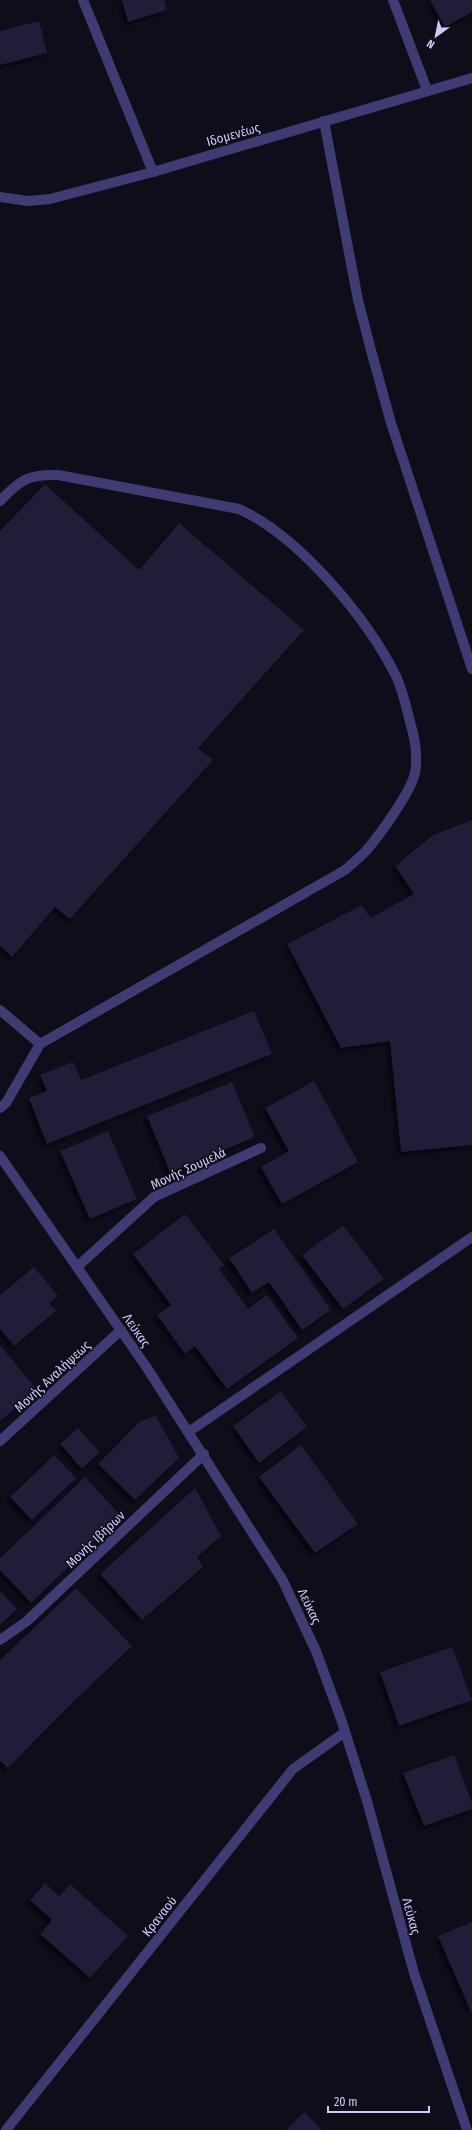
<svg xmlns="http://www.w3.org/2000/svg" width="472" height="2130" font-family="'Fira Sans Condensed',sans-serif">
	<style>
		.building { fill: #211b39; filter: url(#shadow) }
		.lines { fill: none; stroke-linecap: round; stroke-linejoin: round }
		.minor { stroke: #3f3c74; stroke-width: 10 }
		.labels { text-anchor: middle; stroke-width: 3; stroke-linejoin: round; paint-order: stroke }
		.street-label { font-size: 13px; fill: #d1cbfa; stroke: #0f0d1a }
	</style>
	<defs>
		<filter id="shadow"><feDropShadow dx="-3.5" dy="3.5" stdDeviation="2" flood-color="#0009"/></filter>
	</defs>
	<rect width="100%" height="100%" fill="#0f0d1a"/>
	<g class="building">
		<path d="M122,0H164L167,10L128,22Z"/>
		<path d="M430,0H472V12L445,27Z"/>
		<path d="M39,21L47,53L0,65V31Z"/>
		<path d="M45,484L139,570L179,523L304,630L198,748L213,760L70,919L55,907L12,957L0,946V531Z"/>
		<path d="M472,820V1145L401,1152L390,1041L341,1048L287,944L362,905L370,918L414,894L395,866L433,835Z"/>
		<path d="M254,1011L272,1054L47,1144L29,1098L47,1091L40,1075L73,1062L81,1080Z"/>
		<path d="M314,1081L358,1162L282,1204L261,1167L289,1151L265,1108Z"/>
		<path d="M232,1082L255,1137L170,1172L147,1116Z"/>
		<path d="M108,1131L137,1199L90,1219L60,1151Z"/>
		<path d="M185,1214L224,1265L219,1269L248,1309L267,1295L298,1338L227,1389L195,1346L185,1354L157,1315L171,1305L133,1254Z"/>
		<path d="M343,1225L384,1279L343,1309L302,1255Z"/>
		<path d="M274,1229L331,1310L302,1330L269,1282L252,1293L229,1258Z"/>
		<path d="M34,1267L58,1296L49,1303L56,1311L14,1346L0,1329V1295Z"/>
		<path d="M0,1345L37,1390L0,1421Z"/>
		<path d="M281,1391L307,1427L259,1463L233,1426Z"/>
		<path d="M156,1416L179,1458L135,1500L98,1464L140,1421Z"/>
		<path d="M78,1428L100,1452L82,1469L60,1444Z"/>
		<path d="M301,1445L358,1524L315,1553L259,1477Z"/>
		<path d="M54,1455L76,1478L32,1520L10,1497Z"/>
		<path d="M85,1477L121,1516L31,1603L0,1570V1558Z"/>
		<path d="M195,1488L221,1536L197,1557L203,1567L142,1620L100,1574Z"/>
		<path d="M76,1588L132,1646L64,1711L8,1768L0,1761V1660Z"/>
		<path d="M0,1591L17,1609L0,1625Z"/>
		<path d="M452,1647L472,1700L399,1726L380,1672Z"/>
		<path d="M454,1755L472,1803V1809L424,1826L403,1773Z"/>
		<path d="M45,1883L59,1896L70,1884L128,1936L90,1978L40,1934L52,1920L30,1900Z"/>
		<path d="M472,1922V2014L438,1936Z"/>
		<path d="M304,2112L322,2130H286Z"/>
	</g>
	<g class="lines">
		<g class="minor">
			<path d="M83,0L153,172"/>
			<path d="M393,0L427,90"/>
			<path d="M324,121L358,300L372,354L391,423L472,669"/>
			<path d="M0,197L28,201L50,199L153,172L472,78"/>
			<path d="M0,501C20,480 28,474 58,475L239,509C299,536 367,618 396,676C403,691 406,706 410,722C415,738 418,756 415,773C411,792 379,836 365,852C359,858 352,864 345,870L40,1044L6,1103L0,1108"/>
			<path d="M0,1010L40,1044"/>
			<path d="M0,1156L147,1368L282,1579L316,1651L341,1719L367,1801L414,1973L467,2130"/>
			<path d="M77,1267L154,1197L261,1148"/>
			<path d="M190,1431L472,1237"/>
			<path d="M0,1441L121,1330"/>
			<path d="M0,1640L27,1621L204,1454"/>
			<path d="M6,2130L293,1769L345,1732"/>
		</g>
	</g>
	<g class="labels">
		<g class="street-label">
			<text transform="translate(233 134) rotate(-16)" y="5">Ιδομενέως</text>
			<text transform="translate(188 1168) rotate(-25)" y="5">Μονής Σουμελά</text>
			<text transform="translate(137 1330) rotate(55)" y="5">Λεύκας</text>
			<text transform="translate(52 1376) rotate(-43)" y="5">Μονής Αναλήψεως</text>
			<text transform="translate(95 1539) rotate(-44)" y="5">Μονής Ιβήρων</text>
			<text transform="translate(310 1606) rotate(65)" y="5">Λεύκας</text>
			<text transform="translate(159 1916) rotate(-52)" y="5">Κραναού</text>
			<text transform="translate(412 1916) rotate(75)" y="5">Λεύκας</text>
		</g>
	</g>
	<g transform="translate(436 36) rotate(213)" stroke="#0f0d1a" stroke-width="3" paint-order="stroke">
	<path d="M0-3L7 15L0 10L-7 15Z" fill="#d1cbfa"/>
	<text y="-6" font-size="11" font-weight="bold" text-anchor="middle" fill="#d1cbfa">N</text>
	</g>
	<path d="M328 2106v6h101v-6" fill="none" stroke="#d1cbfa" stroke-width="2"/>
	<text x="334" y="2106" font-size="12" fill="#d1cbfa" stroke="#0f0d1a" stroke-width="3" paint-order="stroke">20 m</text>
</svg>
